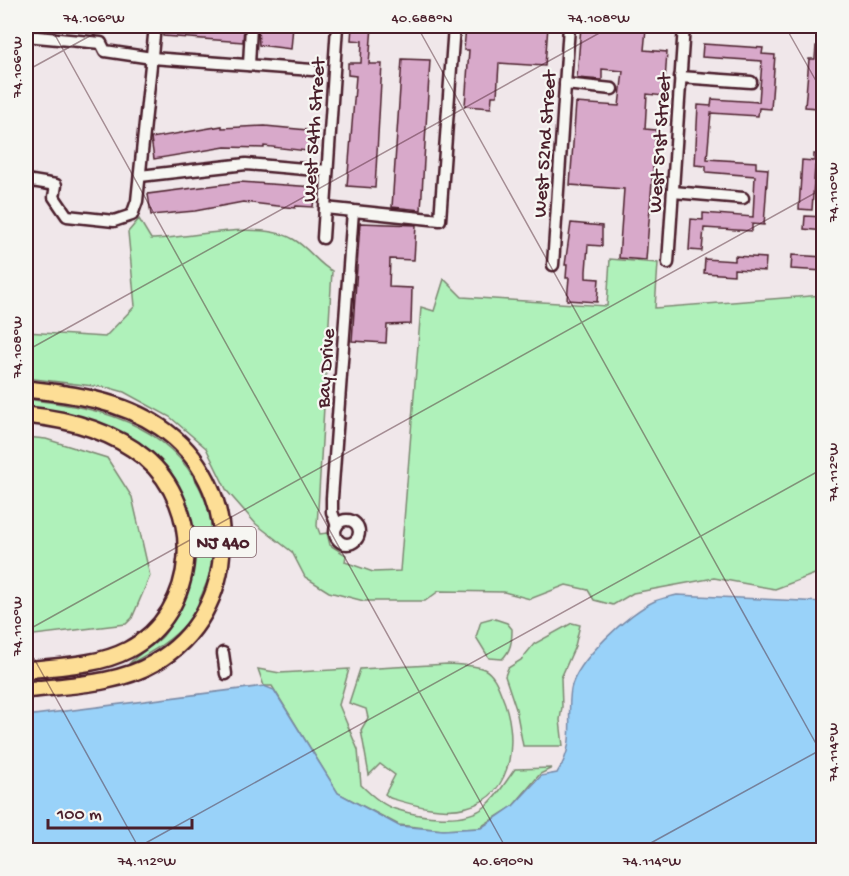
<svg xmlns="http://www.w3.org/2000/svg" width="849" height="876" font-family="'Gochi Hand',sans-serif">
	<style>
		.green { fill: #aff1ba; stroke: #7c8872; stroke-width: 1.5 }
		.water { fill: #99d2f9; stroke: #798aa7; stroke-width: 1.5 }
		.building { fill: #d8a9ca; stroke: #4a1f2b; stroke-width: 1.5 }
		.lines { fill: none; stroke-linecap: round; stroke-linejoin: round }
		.minor-casing { stroke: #4a1f2b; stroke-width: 15 }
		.highway-casing { stroke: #4a1f2b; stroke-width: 20 }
		.minor { stroke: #f6f6f2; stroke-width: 10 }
		.highway { stroke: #fdde96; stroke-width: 15 }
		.ticks { fill: none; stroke: #4a1f2b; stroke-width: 1.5; stroke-opacity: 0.45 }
		.labels { text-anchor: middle; stroke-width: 4.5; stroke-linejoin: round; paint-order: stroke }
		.shield { fill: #f6f6f2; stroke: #7e6067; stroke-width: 1.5 }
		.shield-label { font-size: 18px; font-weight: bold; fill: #4a1f2b }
		.street-label { font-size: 20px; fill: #4a1f2b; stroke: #f6f6f2 }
		.neatline { fill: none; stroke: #4a1f2b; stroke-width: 2 }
		.ticks-label { font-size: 15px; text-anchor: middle; fill: #4a1f2b }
	</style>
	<rect width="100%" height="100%" fill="#f0e7ea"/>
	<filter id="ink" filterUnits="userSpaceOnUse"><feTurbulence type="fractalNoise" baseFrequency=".0167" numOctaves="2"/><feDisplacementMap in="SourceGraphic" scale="12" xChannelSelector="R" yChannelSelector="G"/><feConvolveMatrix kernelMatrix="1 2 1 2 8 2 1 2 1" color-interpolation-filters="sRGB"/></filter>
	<g filter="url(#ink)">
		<g class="green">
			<path d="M139,219L151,239C190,238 259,220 293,239C308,247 318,264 332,271L317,526L320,534L327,533L330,545L346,555L345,562L373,572L400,571L421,307L434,311L444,279L462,297L607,306L610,259L658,263L655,308L823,295V571L775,589L714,578L633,593L613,605L594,600L588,590L566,585L530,599L504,592L439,591L425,601H364L329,592L305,577L292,552L256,524L227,491L206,448L170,417L124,392L110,388L26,378V332L105,337L135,306L128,232Z"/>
			<path d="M26,399C66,404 104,409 140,428C201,459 231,532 202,594C198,602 196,613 190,619C174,640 150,653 128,665C138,653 153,647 163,636C170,628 177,614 182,605C194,582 196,559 192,534C181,447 103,417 26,408Z"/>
			<path d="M26,437L46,439L107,458L132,497L150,576L132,618L126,624L26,636Z"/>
			<path d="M492,618L507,623L512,629C512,641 511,651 502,659L489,658L476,637L481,621Z"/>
			<path d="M572,623L580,625L575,646L561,678L562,707L560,720L563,746H523L516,709L505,676L508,668L521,660L534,644Z"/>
			<path d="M448,664C459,665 475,665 484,669C494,674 498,686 502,696C518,733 516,795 467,807C442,814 414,805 390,798L385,794L395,775L380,764L369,775L361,730L368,718L366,709L349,703L360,669Z"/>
			<path d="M258,669L280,673L349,669L339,705L358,750L361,785C371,795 382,805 395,809C420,817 465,824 486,806C498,796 506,781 515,769L552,768L540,774L512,807L479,828L443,830L399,825L338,793L272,686H264Z"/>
		</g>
		<path class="water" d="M677,595L823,602V850H26V716L264,686L274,690L338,793L399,826L443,830L481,828L513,806L541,776L557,773C577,743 566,721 571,689C576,661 630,612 655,601C662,598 670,597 677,595Z"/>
		<g class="building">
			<path d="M163,26H244L243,42L163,36Z"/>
			<path d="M258,26H293L291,49L259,45Z"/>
			<path d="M352,26H372L369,64H382L375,188L347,186L356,76L348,75V63H361L362,41L351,40Z"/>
			<path d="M466,26H548L545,66L499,63L497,96H492L491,108L465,106L469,50H464Z"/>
			<path d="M581,26L646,29L644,50L667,52L664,96L647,94L645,129L656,130L646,260L619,258L624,189L570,185L576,103L619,106L623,71L602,69V80L577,78Z"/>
			<path d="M703,44L763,48L762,54L775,55L771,109L759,108L758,116L711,113L707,159L756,162V168L768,169L764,225L752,224V231L704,228L702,251L689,250L691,219L703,220V213L753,217L755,176L706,172V166L695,165L698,105L711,106L712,99L759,102L762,61L702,57Z"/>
			<path d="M816,46L824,47L818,108L805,107L809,59H815Z"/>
			<path d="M402,59L430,60L421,210L392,207Z"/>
			<path d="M222,126V128L265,126L318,131L316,152L264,146V148L225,147L154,159L151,138Z"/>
			<path d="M814,154H824V167L815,166L812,210L799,209L802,160L814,161Z"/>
			<path d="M240,182L315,187L313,207L296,206L295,208L243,202L195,211L151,215L148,194Z"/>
			<path d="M805,216L824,217V231L804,229Z"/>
			<path d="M360,223L416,225L414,260L390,259L389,287L412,288L411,324L387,325L386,343L352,341Z"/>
			<path d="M571,223L602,226V246L588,245L586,271V278L599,279L597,302L567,300L569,278H566L567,265H565Z"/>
			<path d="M792,255L824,257V271L791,269Z"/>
			<path d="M735,256L766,258L765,271L734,269V275L704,273L705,259L735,261Z"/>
		</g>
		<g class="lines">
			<defs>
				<g id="minor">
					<path d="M26,36L101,43L105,51L152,58L312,70"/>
					<path d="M249,65L251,26"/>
					<path d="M680,77L751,82"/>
					<path d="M565,84L612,89"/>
					<path d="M140,176L246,164L327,171"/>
					<path d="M26,180L56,185L54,197L67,216L114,221L132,215L137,201L155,26"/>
					<path d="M673,192L743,198"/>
					<path d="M325,208L440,220L454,26"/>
					<path d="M323,238L337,26"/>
					<path d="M668,263L684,26"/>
					<path d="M553,265L569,26"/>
					<circle cx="347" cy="532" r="12"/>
					<path d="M337,526L332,512V498L353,211"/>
					<path d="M223,653L226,674"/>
				</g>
				<g id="highway">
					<path d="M26,389C72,394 120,400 160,427C244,483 243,612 154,663C117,685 67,685 26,690"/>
					<path d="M26,415C67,419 111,430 144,457C205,507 200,612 128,650C97,666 59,666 26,670"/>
				</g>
			</defs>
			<use href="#minor" class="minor-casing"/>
			<use href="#highway" class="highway-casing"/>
			<use href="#minor" class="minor"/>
			<use href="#highway" class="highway"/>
		</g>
	</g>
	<path class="ticks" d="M50,26L507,850M417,26L824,758M785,26L824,95M26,71L108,26M26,351L612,26M26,631L824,188M26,644L140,850M133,850L824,468M638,850L824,748"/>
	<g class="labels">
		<rect class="shield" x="190" y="527" width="66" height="30" rx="4.5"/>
		<g class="shield-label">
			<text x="223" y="548">NJ 440</text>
		</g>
		<g class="street-label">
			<text transform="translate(312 130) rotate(-86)" y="7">West 54th Street</text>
			<text transform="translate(658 143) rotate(-86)" y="7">West 51st Street</text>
			<text transform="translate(543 144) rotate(-86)" y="7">West 52nd Street</text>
			<text transform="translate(324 368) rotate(-86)" y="7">Bay Drive</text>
		</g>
	</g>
	<rect width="849" height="876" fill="none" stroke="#f6f6f2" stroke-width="66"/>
	<path d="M48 819v9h144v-9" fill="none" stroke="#4a1f2b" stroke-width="3"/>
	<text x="57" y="819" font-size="18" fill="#4a1f2b" stroke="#f6f6f2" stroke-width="4.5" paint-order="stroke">100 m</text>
	<rect x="33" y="33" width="783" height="810" class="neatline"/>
	<g class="ticks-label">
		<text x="94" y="22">74.106°W</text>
		<text x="422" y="22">40.688°N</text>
		<text x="599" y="22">74.108°W</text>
		<text transform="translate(16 67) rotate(-90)" y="5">74.106°W</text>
		<text transform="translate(832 192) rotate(-90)" y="5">74.110°W</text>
		<text transform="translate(16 347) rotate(-90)" y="5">74.108°W</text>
		<text transform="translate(832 472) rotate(-90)" y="5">74.112°W</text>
		<text transform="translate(16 626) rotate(-90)" y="5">74.110°W</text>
		<text transform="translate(832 752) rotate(-90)" y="5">74.114°W</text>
		<text x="147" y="865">74.112°W</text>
		<text x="503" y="865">40.690°N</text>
		<text x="652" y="865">74.114°W</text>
	</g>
</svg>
